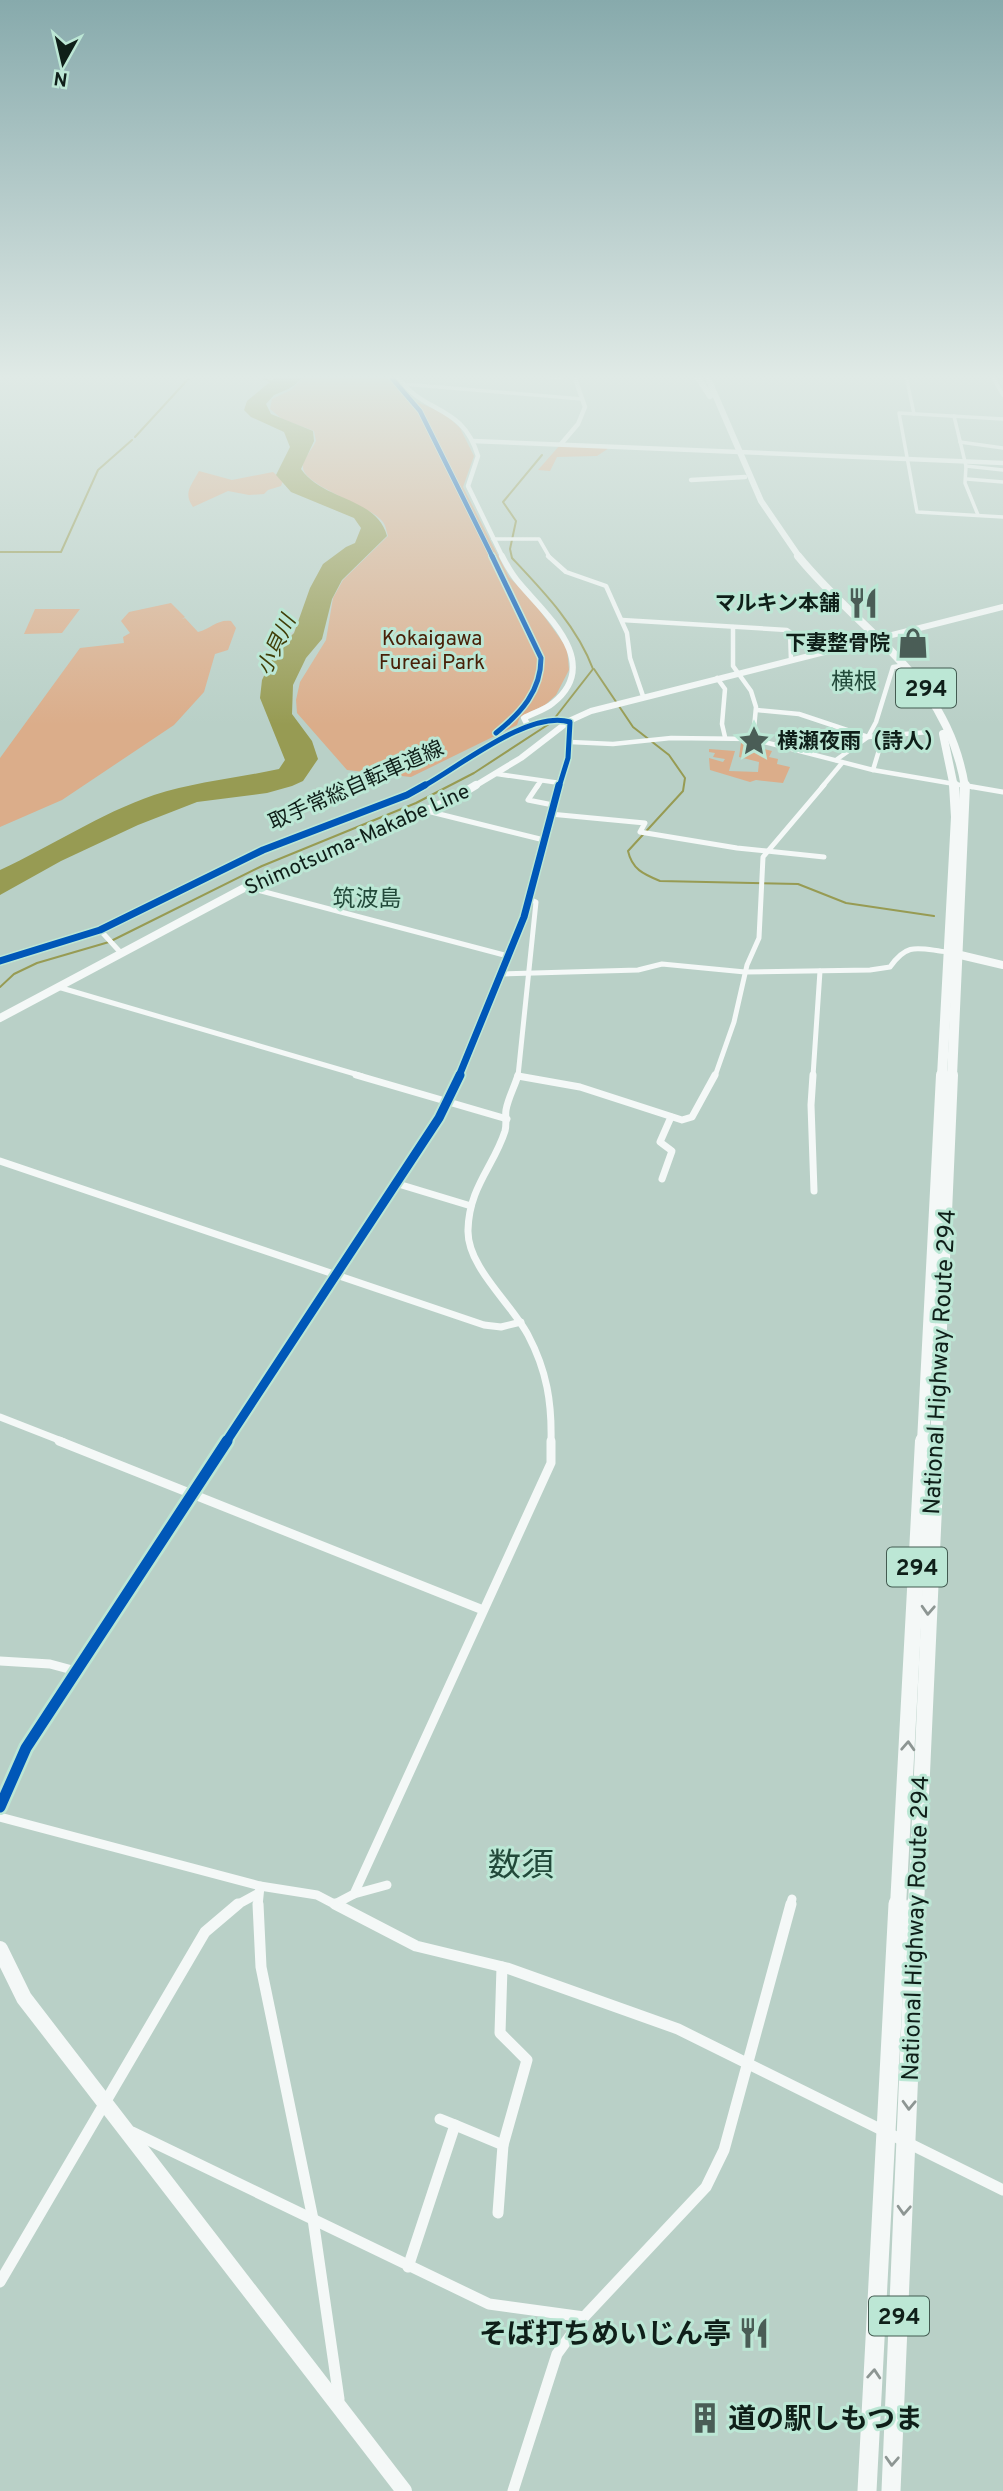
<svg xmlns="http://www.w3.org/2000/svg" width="1003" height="2491" font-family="Overpass,'Noto Sans JP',sans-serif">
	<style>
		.green { fill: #dbad8a }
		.water { fill: #979b53 }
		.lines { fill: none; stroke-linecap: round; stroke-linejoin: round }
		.stream { stroke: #979b53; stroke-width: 2 }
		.street-far5 { stroke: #f4f8f7; stroke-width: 3.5 }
		.street-far4 { stroke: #f4f8f7; stroke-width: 4.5 }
		.street-far3 { stroke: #f4f8f7; stroke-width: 5 }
		.street-far2 { stroke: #f4f8f7; stroke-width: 7 }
		.street-far1 { stroke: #f4f8f7; stroke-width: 9 }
		.street { stroke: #f4f8f7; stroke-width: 11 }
		.secondary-far5 { stroke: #f4f8f7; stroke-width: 4.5 }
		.secondary-far4 { stroke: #f4f8f7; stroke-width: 6 }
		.secondary-far3 { stroke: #f4f8f7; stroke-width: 8 }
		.secondary-far2 { stroke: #f4f8f7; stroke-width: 10 }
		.secondary-far1 { stroke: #f4f8f7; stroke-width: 12 }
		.secondary { stroke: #f4f8f7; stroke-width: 16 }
		.highway-far5 { stroke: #f4f8f7; stroke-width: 6 }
		.highway-far4 { stroke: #f4f8f7; stroke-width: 8 }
		.highway-far3 { stroke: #f4f8f7; stroke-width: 10 }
		.highway-far2 { stroke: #f4f8f7; stroke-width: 12 }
		.highway-far1 { stroke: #f4f8f7; stroke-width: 16 }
		.highway { stroke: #f4f8f7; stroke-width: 19 }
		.cycleway-far4-casing { stroke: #bce7d5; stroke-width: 6 }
		.cycleway-far3-casing { stroke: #bce7d5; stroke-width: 8 }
		.cycleway-far2-casing { stroke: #bce7d5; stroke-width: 10 }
		.cycleway-far1-casing { stroke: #bce7d5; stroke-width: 13 }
		.cycleway-casing { stroke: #bce7d5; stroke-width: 16 }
		.cycleway-far4 { stroke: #0057b8; stroke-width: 4.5 }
		.cycleway-far3 { stroke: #0057b8; stroke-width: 5 }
		.cycleway-far2 { stroke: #0057b8; stroke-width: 7 }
		.cycleway-far1 { stroke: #0057b8; stroke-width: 9 }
		.cycleway { stroke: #0057b8; stroke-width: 11 }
		.oneway { stroke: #8d9693 }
		.labels { text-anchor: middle; stroke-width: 6; stroke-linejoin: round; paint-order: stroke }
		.far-poi-label { font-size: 21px; font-weight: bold; fill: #0f1f19; stroke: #bce7d5; text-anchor: end }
		.far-park-label { font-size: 21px; fill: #482008; stroke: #bce7d5 }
		.far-water-label { font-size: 21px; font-style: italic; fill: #403e08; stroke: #bce7d5 }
		.far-street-label { font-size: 21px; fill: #0f1f19; stroke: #bce7d5 }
		.far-quarter-label { font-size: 23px; fill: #22493a; stroke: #bce7d5 }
		.shield { fill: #bce7d5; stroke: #435b51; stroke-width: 2 }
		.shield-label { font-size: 23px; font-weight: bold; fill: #0f1f19 }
		.street-label { font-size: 24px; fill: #0f1f19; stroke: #bce7d5 }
		.near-poi-label { font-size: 28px; font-weight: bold; fill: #0f1f19; stroke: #bce7d5; text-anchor: end }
		.near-quarter-label { font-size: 33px; fill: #22493a; stroke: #bce7d5 }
	</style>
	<rect width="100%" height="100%" fill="#b9d0c7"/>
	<g class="green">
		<path d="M305,376H388L407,398L444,413L460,428L474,456L463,487L509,577L533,601L567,648L569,670L556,695L545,705L520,717L517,725L411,777L347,770L297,713L296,700L300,682L326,640L333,598L343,580L388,536C386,530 386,525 382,521C370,505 299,485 303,465C304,458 313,448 316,441L314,431L282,419L270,409L272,399L291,390Z"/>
		<path d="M560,445L609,448L597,456L557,457L550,471L538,470Z"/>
		<path d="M199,471L232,480L273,472L283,481L281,486L268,490L264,494L249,495L228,491L193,507C183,493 191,486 199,471Z"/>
		<path d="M171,603L185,617L182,619L185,618L198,632C211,629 217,619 231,621L236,628L228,650L215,654L204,692L174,725L62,800L0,827V758L80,648L124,643L123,637L130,633L121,621L129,612Z"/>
		<path d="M35,609H80L62,633L24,634Z"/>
		<path d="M748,741H752L756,747L772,751L769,757L778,759L777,764L790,767L783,783L756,780L750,782L710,770L709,758L723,762L725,759L713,757L715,753L709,752V749L735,751L729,771L758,772L759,762L739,757L741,743Z"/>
	</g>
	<path class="water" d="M277,376H303C294,388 286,390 274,395L266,404L271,414L313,431L314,441L301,469C323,501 377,497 387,536L342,580L332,599L322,639L306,658L293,685L292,714L312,741L318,759L303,781L292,786L267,793L197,802L138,825L61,861L0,895V870C52,846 99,814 154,795C194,782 238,778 279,769L285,760L260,698L262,680L276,651L294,633L310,588L323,564L346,547L355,543L361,528L354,518L291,492L276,475L290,447L284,432L251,417L244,410L247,401Z"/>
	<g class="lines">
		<g class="stream">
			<path d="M259,376L272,382"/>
			<path d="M135,437L191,376"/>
			<path d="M542,455L503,502L516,521L510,549L512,558C543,591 577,626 593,669L554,719"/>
			<path d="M0,552H61L98,470L132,440"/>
			<path d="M594,669L633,727L669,755L685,778L683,791L628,851C632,869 643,874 660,881L798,884L846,903L934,916"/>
			<path d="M0,987L14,974L37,963L109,942L262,866L416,803L474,773L549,724"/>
		</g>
		<g class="street-far5">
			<path d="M542,376L561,378"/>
			<path d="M906,376L914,414"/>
			<path d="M992,376L1003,395"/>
			<path d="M0,378L5,376"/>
			<path d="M403,384L582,399"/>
			<path d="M954,416L966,466L1003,470"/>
			<path d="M1003,419L899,413L917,512L1003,517"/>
			<path d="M960,442L1003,448"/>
			<path d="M966,466L965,483L978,515"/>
			<path d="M967,479L1003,482"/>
			<path d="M493,539H539L550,558"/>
		</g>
		<g class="street-far4">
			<path d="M548,556L566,572L606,586L627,633L630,658L643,696"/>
			<path d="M622,620L787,630L790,632L791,660"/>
			<path d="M733,627V666L751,691L756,707L753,739"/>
			<path d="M717,678L725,689L722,724L725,737"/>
			<path d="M757,710L799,714L868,737L876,722L893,667L901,666"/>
			<path d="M570,742L613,744L671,738L753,739L873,770L972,787"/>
			<path d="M836,760L868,737L929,732"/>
			<path d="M873,770L883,737"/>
			<path d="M497,774L560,783"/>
			<path d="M537,787L541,781"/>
			<path d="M822,787L842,763"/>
		</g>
		<g class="street-far3">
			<path d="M538,785L528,800L553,805"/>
			<path d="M962,785L1003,792"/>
			<path d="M427,811L544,840"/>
			<path d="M550,814L645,823L640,832L737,848L824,857"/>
			<path d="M246,887L508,956"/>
			<path d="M100,930L121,953"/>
			<path d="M502,974L638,970L662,964L745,972L870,970L890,967C908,941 919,949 948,952"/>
			<path d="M58,987L362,1076"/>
			<path d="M518,1076L536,902L529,899"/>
			<path d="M715,1076L734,1022L747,965L759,938L763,857L824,785"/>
			<path d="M813,1076L820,971"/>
		</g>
		<g class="street-far2">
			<path d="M356,1075L507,1119"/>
			<path d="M518,1075C515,1086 508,1098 506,1110C505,1116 507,1124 505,1131C494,1166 469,1187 468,1230C467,1267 512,1304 528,1335C547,1371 552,1403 551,1442"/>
			<path d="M813,1075L811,1105L814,1191"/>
			<path d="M518,1076L580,1087L682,1120L692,1117L715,1075"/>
			<path d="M0,1161L484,1325L501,1327L521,1322"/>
			<path d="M662,1179L672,1151L660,1142L671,1117"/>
			<path d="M395,1183L471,1206"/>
			<path d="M0,1417L64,1442"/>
		</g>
		<g class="street-far1">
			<path d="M59,1441L483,1610"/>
			<path d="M0,1661L50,1664L76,1671"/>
			<path d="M0,1817L260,1886L317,1895L338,1906"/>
			<path d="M354,1894L387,1885"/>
			<path d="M335,1904L354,1894L551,1463V1441"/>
			<path d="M235,1906L257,1894"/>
			<path d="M258,1906L260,1886"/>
			<path d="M790,1906L792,1899"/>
		</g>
		<g class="street">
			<path d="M258,1904L261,1967L313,2219L339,2399"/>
			<path d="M335,1904L416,1946L507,1968L678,2029L1003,2190"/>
			<path d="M502,1967L500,2033L527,2060L503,2145"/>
			<path d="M455,2125L503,2145L498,2213"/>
			<path d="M132,2132L489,2304L584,2317"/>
			<path d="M408,2267L455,2125L440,2119"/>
			<path d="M0,2282L205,1932L238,1904"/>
			<path d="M513,2491L557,2354L584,2317L706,2187L724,2150L791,1904"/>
		</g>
		<g class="secondary-far5">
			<path d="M397,376C425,416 462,403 478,456L468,486L503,558"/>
			<path d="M473,441L1003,463"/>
			<path d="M561,444L578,424L585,407L574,376"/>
			<path d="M691,480L745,477"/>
		</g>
		<g class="secondary-far4">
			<path d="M502,556C507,566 513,576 520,584C546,615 603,663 553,703C545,710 533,713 524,718L528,726"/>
			<path d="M422,787C459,767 530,709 570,722L568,758L559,787"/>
			<path d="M473,787L521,758L569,721L591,711L1003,607"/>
		</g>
		<g class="secondary-far3">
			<path d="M952,953L1003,965"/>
			<path d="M0,961L100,930L263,850L407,795L425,785"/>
			<path d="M0,1018L244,888L453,799L476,785"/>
			<path d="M459,1076L524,917L559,785"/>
		</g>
		<path class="secondary-far2" d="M226,1442L439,1118L460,1075"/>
		<path class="secondary-far1" d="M0,1807L26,1748L227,1441"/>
		<path class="secondary" d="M0,1949L24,1998L404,2491"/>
		<g class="highway-far5">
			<path d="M697,376L710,396"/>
			<path d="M707,376L761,501L800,558"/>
		</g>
		<g class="highway-far4">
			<path d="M798,556C863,636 947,675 965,787"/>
			<path d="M943,734L954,787"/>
		</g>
		<g class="highway-far3">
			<path d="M942,1076L956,817L954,785"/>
			<path d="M952,1076L965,785"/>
		</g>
		<g class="highway-far2">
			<path d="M923,1442L942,1075"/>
			<path d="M936,1442L952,1075"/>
		</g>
		<g class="highway-far1">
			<path d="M898,1906L923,1441"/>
			<path d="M916,1906L937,1441"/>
		</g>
		<g class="highway">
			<path d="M867,2491L898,1904"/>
			<path d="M891,2491L916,1904"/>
		</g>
		<defs>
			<path id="cycleway-far4" d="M390,376L420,411L493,558"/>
			<g id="cycleway-far3">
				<path d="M492,556L541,658C541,691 521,713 496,733"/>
				<path d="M422,787C459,767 530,709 570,722L568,758L559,787"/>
			</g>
			<g id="cycleway-far2">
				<path d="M0,961L100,930L263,850L407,795L425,785"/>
				<path d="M459,1076L524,917L559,785"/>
			</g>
			<path id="cycleway-far1" d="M226,1442L439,1118L460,1075"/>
			<path id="cycleway" d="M0,1807L26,1748L227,1441"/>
		</defs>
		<use href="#cycleway-far4" class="cycleway-far4-casing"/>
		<use href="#cycleway-far3" class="cycleway-far3-casing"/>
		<use href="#cycleway-far2" class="cycleway-far2-casing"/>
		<use href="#cycleway-far1" class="cycleway-far1-casing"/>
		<use href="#cycleway" class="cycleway-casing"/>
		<use href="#cycleway-far4" class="cycleway-far4"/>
		<use href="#cycleway-far3" class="cycleway-far3"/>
		<use href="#cycleway-far2" class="cycleway-far2"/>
		<use href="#cycleway-far1" class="cycleway-far1"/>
		<use href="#cycleway" class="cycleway"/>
	</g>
	<defs><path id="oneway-chevron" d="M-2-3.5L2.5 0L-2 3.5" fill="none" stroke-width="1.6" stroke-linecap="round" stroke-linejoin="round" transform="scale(1.75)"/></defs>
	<g class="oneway">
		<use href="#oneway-chevron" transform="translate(928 1610) rotate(93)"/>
		<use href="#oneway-chevron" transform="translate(908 1746) rotate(-87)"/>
		<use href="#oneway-chevron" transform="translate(909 2105) rotate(92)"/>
		<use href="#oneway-chevron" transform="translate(904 2210) rotate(93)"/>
		<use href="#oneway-chevron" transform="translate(874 2374) rotate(-86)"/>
		<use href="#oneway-chevron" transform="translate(892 2461) rotate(93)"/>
	</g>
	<linearGradient id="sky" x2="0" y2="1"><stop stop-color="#87aaac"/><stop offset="0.52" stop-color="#e0eae6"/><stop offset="1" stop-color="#e0eae6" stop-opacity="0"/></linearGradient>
	<rect width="1003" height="725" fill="url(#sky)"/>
	<defs>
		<symbol id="restaurant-bare" viewBox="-9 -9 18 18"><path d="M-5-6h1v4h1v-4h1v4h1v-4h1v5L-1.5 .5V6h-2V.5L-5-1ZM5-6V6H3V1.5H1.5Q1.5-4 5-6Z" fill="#4a5d56" stroke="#bce7d5" stroke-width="2.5" paint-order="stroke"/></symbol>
		<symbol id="shop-bare" viewBox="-9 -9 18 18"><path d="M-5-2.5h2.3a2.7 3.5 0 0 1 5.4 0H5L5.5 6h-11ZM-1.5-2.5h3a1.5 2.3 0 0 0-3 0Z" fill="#4a5d56" stroke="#bce7d5" stroke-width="2.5" paint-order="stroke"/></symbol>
		<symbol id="sight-bare" viewBox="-9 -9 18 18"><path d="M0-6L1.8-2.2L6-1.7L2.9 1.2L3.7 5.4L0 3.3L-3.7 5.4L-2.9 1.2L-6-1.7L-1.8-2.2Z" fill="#4a5d56" stroke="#bce7d5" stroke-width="2.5" paint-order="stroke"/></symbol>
		<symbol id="building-bare" viewBox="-9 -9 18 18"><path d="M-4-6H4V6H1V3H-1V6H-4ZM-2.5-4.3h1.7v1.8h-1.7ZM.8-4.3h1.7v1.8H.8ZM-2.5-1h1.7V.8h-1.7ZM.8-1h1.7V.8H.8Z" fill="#4a5d56" stroke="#bce7d5" stroke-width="2.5" paint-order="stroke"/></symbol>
	</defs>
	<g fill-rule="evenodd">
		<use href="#restaurant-bare" x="841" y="581" width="44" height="44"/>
		<use href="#shop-bare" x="891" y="621" width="44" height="44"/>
		<use href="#sight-bare" x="732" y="719" width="44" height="44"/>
		<use href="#restaurant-bare" x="732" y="2311" width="44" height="44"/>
		<use href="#building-bare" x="683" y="2396" width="44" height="44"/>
	</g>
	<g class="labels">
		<g class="far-poi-label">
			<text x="840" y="610">マルキン本舗</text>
			<text x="890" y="650">下妻整骨院</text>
			<text x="777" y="748" text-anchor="start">横瀬夜雨（詩人）</text>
		</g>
		<g class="far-park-label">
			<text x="432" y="645">Kokaigawa<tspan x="432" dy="24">Fureai Park</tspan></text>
		</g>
		<g class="far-water-label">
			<text transform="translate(276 645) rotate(-65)" y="7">小貝川</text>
		</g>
		<g class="far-street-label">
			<text transform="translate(356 785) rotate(-24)" y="7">取手常総自転車道線</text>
			<text transform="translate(357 839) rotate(-24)" y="7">Shimotsuma-Makabe Line</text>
		</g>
		<g class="far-quarter-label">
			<text x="854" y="689">横根</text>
			<text x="367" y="906">筑波島</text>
		</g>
		<g class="shield">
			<rect x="896" y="668.5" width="60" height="39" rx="5"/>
			<rect x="887" y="1547.5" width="60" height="39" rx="5"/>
			<rect x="869" y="2296.5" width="60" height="39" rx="5"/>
		</g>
		<g class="shield-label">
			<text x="926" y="696">294</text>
			<text x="917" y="1575">294</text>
			<text x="899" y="2324">294</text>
		</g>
		<g class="street-label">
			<text transform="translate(939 1362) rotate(-87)" y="8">National Highway Route 294</text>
			<text transform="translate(915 1928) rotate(-88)" y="8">National Highway Route 294</text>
		</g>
		<g class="near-poi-label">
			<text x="731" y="2343">そば打ちめいじん亭</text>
			<text x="728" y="2428" text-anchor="start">道の駅しもつま</text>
		</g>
		<g class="near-quarter-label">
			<text x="521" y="1876">数須</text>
		</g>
	</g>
	<g transform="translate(63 63) rotate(188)" stroke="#bce7d5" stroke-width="5" paint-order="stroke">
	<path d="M0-5L12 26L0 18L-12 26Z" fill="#0f1f19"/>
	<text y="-10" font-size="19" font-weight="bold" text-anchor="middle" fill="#0f1f19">N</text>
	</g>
</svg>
